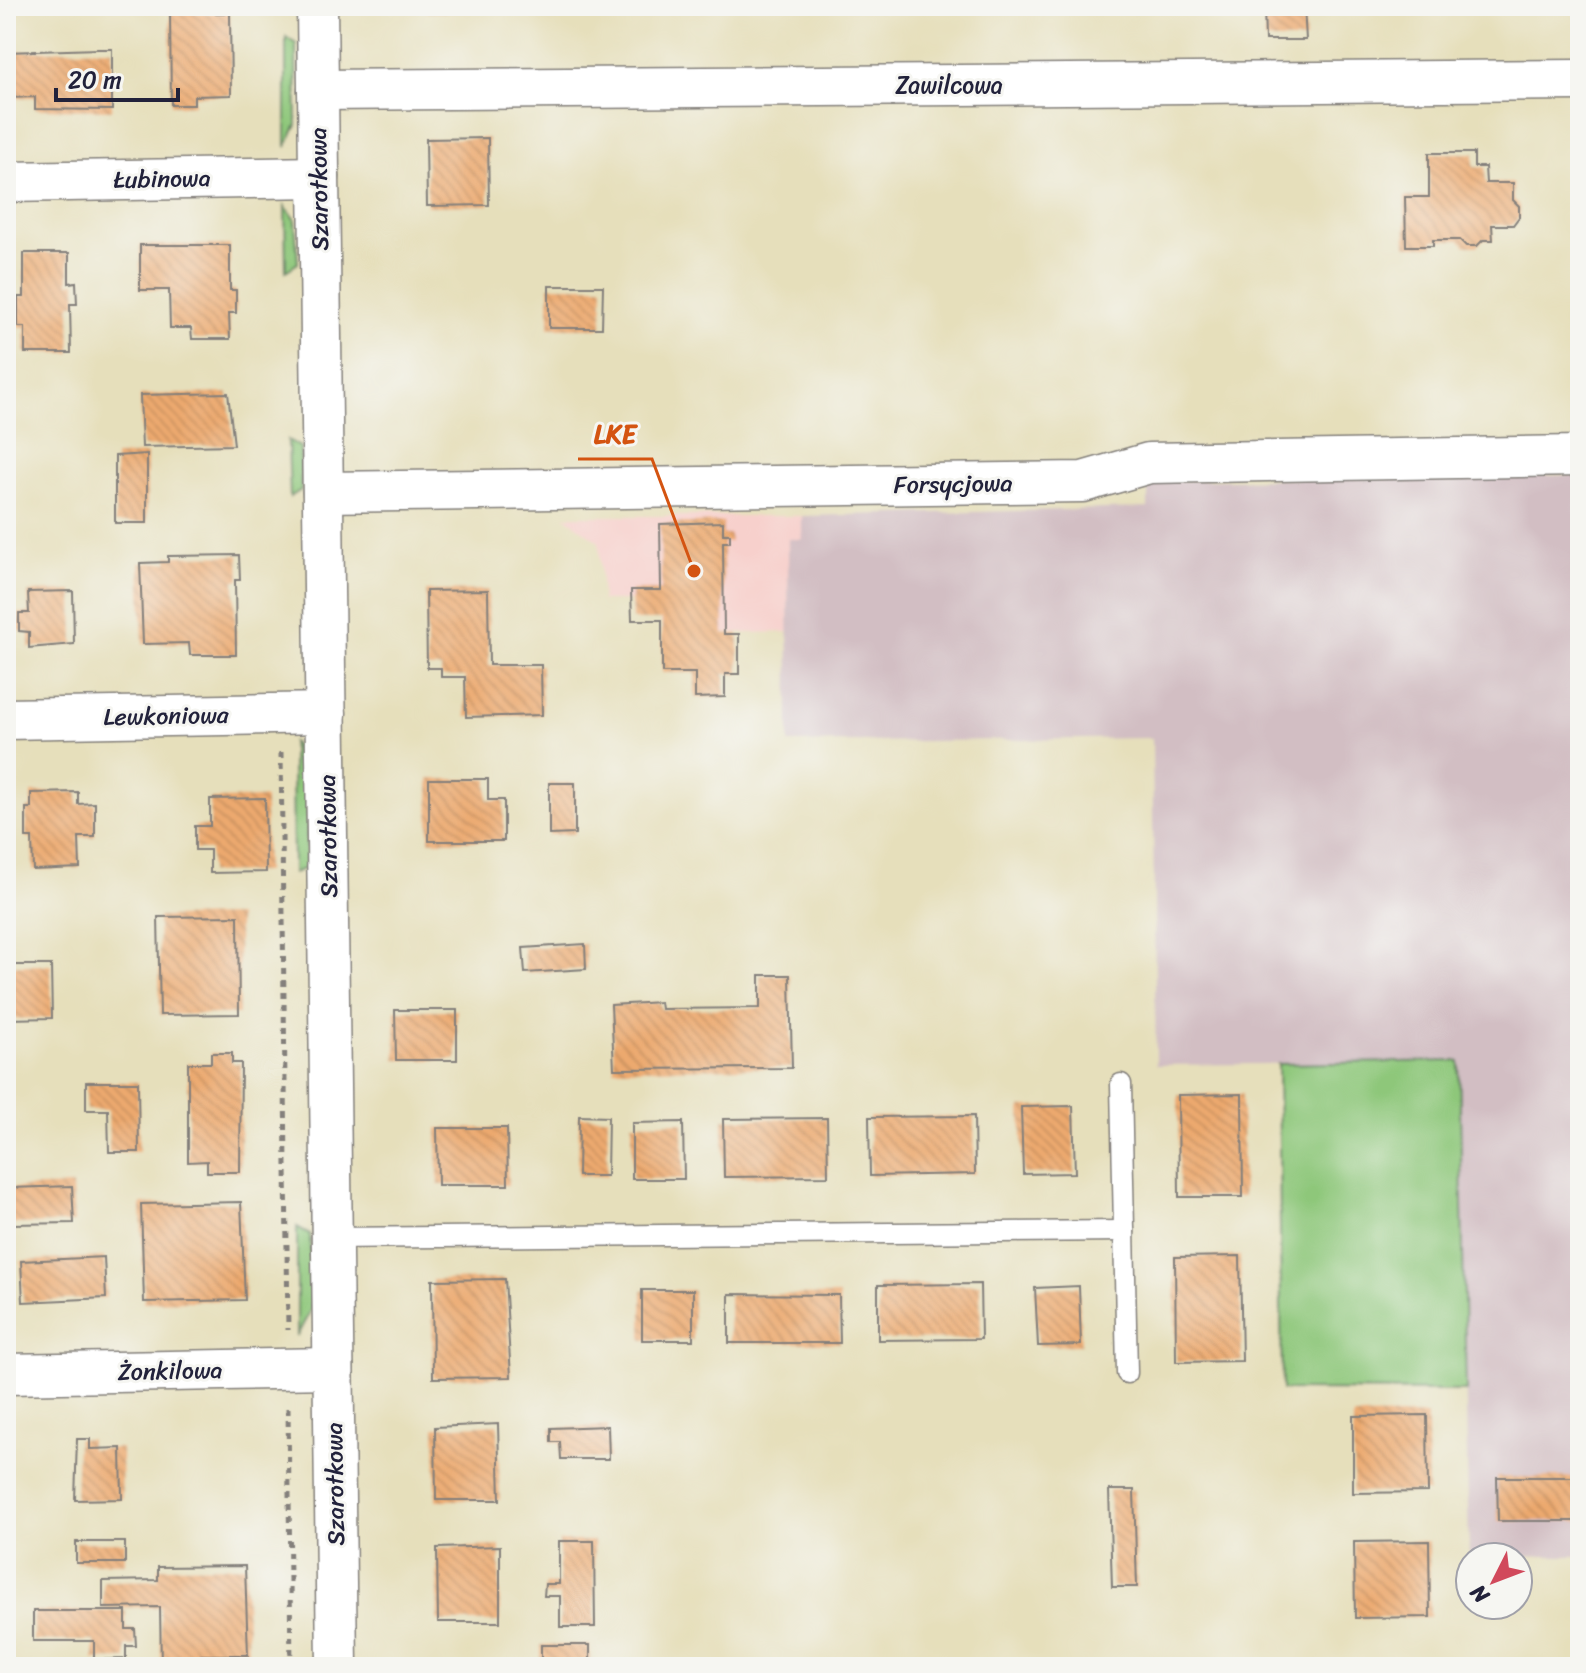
<svg xmlns="http://www.w3.org/2000/svg" width="1586" height="1673" font-family="Sriracha,sans-serif">
	<style>
		.built { fill: #f7d0cc }
		.industrial { fill: #d2bec3 }
		.grass { fill: #8ec77a; stroke: #58745a; stroke-width: 2 }
		.building { fill: url(#building-back-hatch) }
		.lines { fill: none; stroke-linecap: round; stroke-linejoin: round }
		.service-casing { stroke: #84807b; stroke-width: 23 }
		.minor-casing { stroke: #84807b; stroke-width: 43 }
		.path { stroke: #84807b; stroke-width: 5; stroke-dasharray: 6 6; stroke-linecap: butt }
		.service { stroke: #fff; stroke-width: 20 }
		.minor { stroke: #fff; stroke-width: 40 }
		.labels { text-anchor: middle; stroke-width: 6; stroke-linejoin: round; paint-order: stroke }
		.street-label { font-size: 24px; fill: #22223b; stroke: #f6f6f2 }
		.leader { fill: none; stroke: #d45411; stroke-width: 3 }
		.callout-dot { fill: #d45411; stroke: #f6f6f2; stroke-width: 3 }
		.callout-label { font-size: 26px; text-anchor: middle; font-weight: bold; fill: #d45411; stroke: #f6f6f2; stroke-width: 6; stroke-linejoin: round; paint-order: stroke }
	</style>
	<defs>
		<pattern id="building-back-hatch" width="6" height="6" patternUnits="userSpaceOnUse" patternTransform="scale(2)"><rect width="6" height="6" fill="#eca96e"/><path d="M-1 5l2 2M0 0l6 6M5-1l2 2" fill="none" stroke="#ca9160"/></pattern>
	</defs>
	<rect width="100%" height="100%" fill="#f6f6f2"/>
	<filter id="ink" filterUnits="userSpaceOnUse"><feTurbulence type="fractalNoise" baseFrequency=".0125" numOctaves="2"/><feDisplacementMap in="SourceGraphic" scale="16" xChannelSelector="R" yChannelSelector="G"/><feConvolveMatrix kernelMatrix="1 2 1 2 8 2 1 2 1" color-interpolation-filters="sRGB"/></filter>
	<filter id="wash" filterUnits="userSpaceOnUse"><feTurbulence type="fractalNoise" baseFrequency=".006" numOctaves="4" result="noise"/><feDisplacementMap in="SourceGraphic" scale="32" xChannelSelector="R" yChannelSelector="G"/><feGaussianBlur stdDeviation="1.8" result="paint"/><feColorMatrix in="noise" values="0 0 0 0 0 0 0 0 0 0 0 0 0 0 0 0 0 1.4 0 .05"/><feComposite in="paint" operator="in"/></filter>
	<g filter="url(#wash)">
		<rect width="100%" height="100%" fill="#e6dfbb"/>
		<path class="built" d="M564,516H802V539H788L789,632L662,635L661,620H632L631,601H602L599,542Z"/>
		<path class="industrial" d="M1580,475V1556H1469L1459,1062L1156,1065L1152,738L789,743L788,539H802V516L1148,508V481Z"/>
		<g class="grass">
			<path d="M286,37L296,44L297,125L286,147Z"/>
			<path d="M285,206L295,220L298,263L286,271Z"/>
			<path d="M288,440L300,447L301,490L290,497Z"/>
			<path d="M292,742C314,764 305,837 306,868L293,873Z"/>
			<path d="M1459,1061L1466,1391L1282,1390L1278,1064Z"/>
			<path d="M297,1227L310,1234L311,1309L297,1336Z"/>
		</g>
		<g id="blocks">
			<g class="building">
				<path d="M426,6H514V11L426,12Z"/>
				<rect x="1175" y="6" width="40" height="7"/>
				<path d="M1264,6H1304L1306,40H1265Z"/>
				<path d="M170,13H230L231,95L194,96V105H171Z"/>
				<path d="M98,49H112V110L35,109V97L7,98L6,52Z"/>
				<path d="M488,138L489,205L427,206L426,139Z"/>
				<path d="M1429,153H1474V167H1485L1486,183H1513V200L1519,206V217L1513,225H1492L1493,240H1483L1477,246H1466L1460,240H1433V246H1406L1405,197H1429Z"/>
				<path d="M140,245H230V290H236V313H229L230,339H192L191,328H170L169,290H140Z"/>
				<path d="M24,253H69V283L76,282L77,304H70L71,353H25V327H18V297H24Z"/>
				<path d="M549,286H603L602,328H549Z"/>
				<path d="M228,393L234,445L142,447L140,395Z"/>
				<path d="M147,454V523H115V456Z"/>
				<path d="M723,522V534H730V542H723L724,634H739V674H725V697L695,698V673H662V620H632L631,590H661L660,524Z"/>
				<path d="M239,555L240,580H235L236,655H190L189,643L143,644L140,563L168,562V556Z"/>
				<path d="M488,590L489,665H541L542,715L466,717L465,677H441V668H427L426,591Z"/>
				<path d="M73,591L74,644L29,648V632L19,631V613H29L28,592Z"/>
				<path d="M429,779H488V800H504V841H429Z"/>
				<path d="M549,783H575V834L549,835Z"/>
				<path d="M78,792V804L95,803V837H79L80,868L33,870L32,838H26V808H31V793Z"/>
				<path d="M265,798L266,872L210,873V850H195V826H210V799Z"/>
				<path d="M238,916L239,1014L160,1015L158,917Z"/>
				<path d="M585,944L586,969L525,973L523,948Z"/>
				<path d="M8,965H51L52,1018L9,1019Z"/>
				<path d="M760,975H790L792,1068L614,1069L611,1005L660,1002L661,1009L760,1008Z"/>
				<path d="M395,1010H457V1060H396Z"/>
				<path d="M211,1053H232V1063H241L240,1172H207V1161L188,1162V1063H211Z"/>
				<path d="M86,1082H138L139,1152H109L108,1110H86Z"/>
				<path d="M1242,1094L1243,1197H1179L1178,1095Z"/>
				<path d="M6,1105H9L10,1142H6Z"/>
				<path d="M1073,1106L1075,1173L1023,1174L1021,1107Z"/>
				<path d="M579,1116L608,1117L607,1176H578Z"/>
				<path d="M974,1116L975,1174L870,1176L869,1117Z"/>
				<path d="M827,1118L828,1176L724,1177L723,1119Z"/>
				<path d="M683,1122L684,1179H632V1123Z"/>
				<path d="M437,1128H507L508,1185H438Z"/>
				<path d="M72,1186L74,1223L11,1224L10,1188Z"/>
				<path d="M241,1202L245,1300L144,1302L141,1204Z"/>
				<path d="M1240,1256L1242,1361L1176,1362L1175,1257Z"/>
				<path d="M104,1257L106,1298L23,1302L21,1261Z"/>
				<path d="M505,1279L511,1377L433,1378L432,1280Z"/>
				<path d="M980,1284L981,1339L878,1340V1285Z"/>
				<path d="M1079,1286L1081,1345L1038,1346L1035,1288Z"/>
				<rect x="642" y="1290" width="51" height="50"/>
				<path d="M729,1294L839,1295L840,1343H729Z"/>
				<path d="M1427,1415L1428,1492L1353,1493V1416Z"/>
				<path d="M498,1424L500,1500H436L435,1427Z"/>
				<path d="M608,1426L609,1459H561L560,1442H551V1428Z"/>
				<path d="M77,1439H90V1449L121,1448L122,1499L75,1500Z"/>
				<path d="M1497,1477H1580V1521H1498Z"/>
				<path d="M1109,1490H1134L1137,1587H1112Z"/>
				<path d="M559,1541H594L595,1627H560V1596H544L545,1584H559Z"/>
				<path d="M1429,1541L1430,1617L1355,1618L1354,1542Z"/>
				<rect x="76" y="1542" width="49" height="21"/>
				<path d="M500,1546V1622H438L437,1548Z"/>
				<path d="M245,1566L248,1655H201V1667H161L160,1607L103,1608V1581L158,1580V1567Z"/>
				<path d="M33,1611H126V1629H135L136,1646H126V1659L94,1660V1641H33Z"/>
				<rect x="541" y="1645" width="49" height="22"/>
				<rect x="761" y="1664" width="35" height="3"/>
			</g>
		</g>
	</g>
	<g filter="url(#ink)">
		<use href="#blocks" fill-opacity="0" stroke="#84807b" stroke-width="2"/>
		<g class="lines">
			<defs>
				<g id="service">
					<path d="M1121,1084L1127,1373"/>
					<path d="M332,1238L1124,1231"/>
				</g>
				<g id="minor">
					<path d="M317,6L337,1667"/>
					<path d="M318,90L1580,80"/>
					<path d="M6,182L319,177"/>
					<path d="M323,492L1083,482L1149,463L1580,456"/>
					<path d="M6,719L326,713"/>
					<path d="M6,1374L333,1368"/>
				</g>
			</defs>
			<use href="#service" class="service-casing"/>
			<use href="#minor" class="minor-casing"/>
			<g class="path">
				<path d="M281,752L288,1330"/>
				<path d="M288,1408L291,1667"/>
			</g>
			<use href="#service" class="service"/>
			<use href="#minor" class="minor"/>
		</g>
	</g>
	<g class="labels">
		<g class="street-label">
			<text x="949" y="93">Zawilcowa</text>
			<text transform="translate(162 179) rotate(-1)" y="8">Łubinowa</text>
			<text transform="translate(319 189) rotate(-91)" y="8">Szarotkowa</text>
			<text transform="translate(953 484) rotate(-1)" y="8">Forsycjowa</text>
			<text transform="translate(166 716) rotate(-1)" y="8">Lewkoniowa</text>
			<text transform="translate(328 836) rotate(-91)" y="8">Szarotkowa</text>
			<text transform="translate(170 1371) rotate(-1)" y="8">Żonkilowa</text>
			<text transform="translate(335 1484) rotate(-91)" y="8">Szarotkowa</text>
		</g>
	</g>
	<path class="leader" d="M694 571L652 459H578"/>
	<circle class="callout-dot" cx="694" cy="571" r="8"/>
	<g class="callout-label">
		<text x="615" y="443">LKE</text>
	</g>
	<rect width="1586" height="1673" fill="none" stroke="#f6f6f2" stroke-width="32"/>
	<g transform="translate(1494 1581) rotate(228)"><circle r="38" fill="#f6f6f2" stroke="#a1a1a9" stroke-width="2"/>
	<path d="M0-6L14 30L0 20L-14 30Z" fill="#d1495b"/>
	<text y="-12" font-size="22" font-weight="bold" text-anchor="middle" fill="#22223b">N</text>
	</g>
	<path d="M56 88v12h122v-12" fill="none" stroke="#22223b" stroke-width="4"/>
	<text x="68" y="88" font-size="24" fill="#22223b" stroke="#f6f6f2" stroke-width="6" paint-order="stroke">20 m</text>
</svg>
